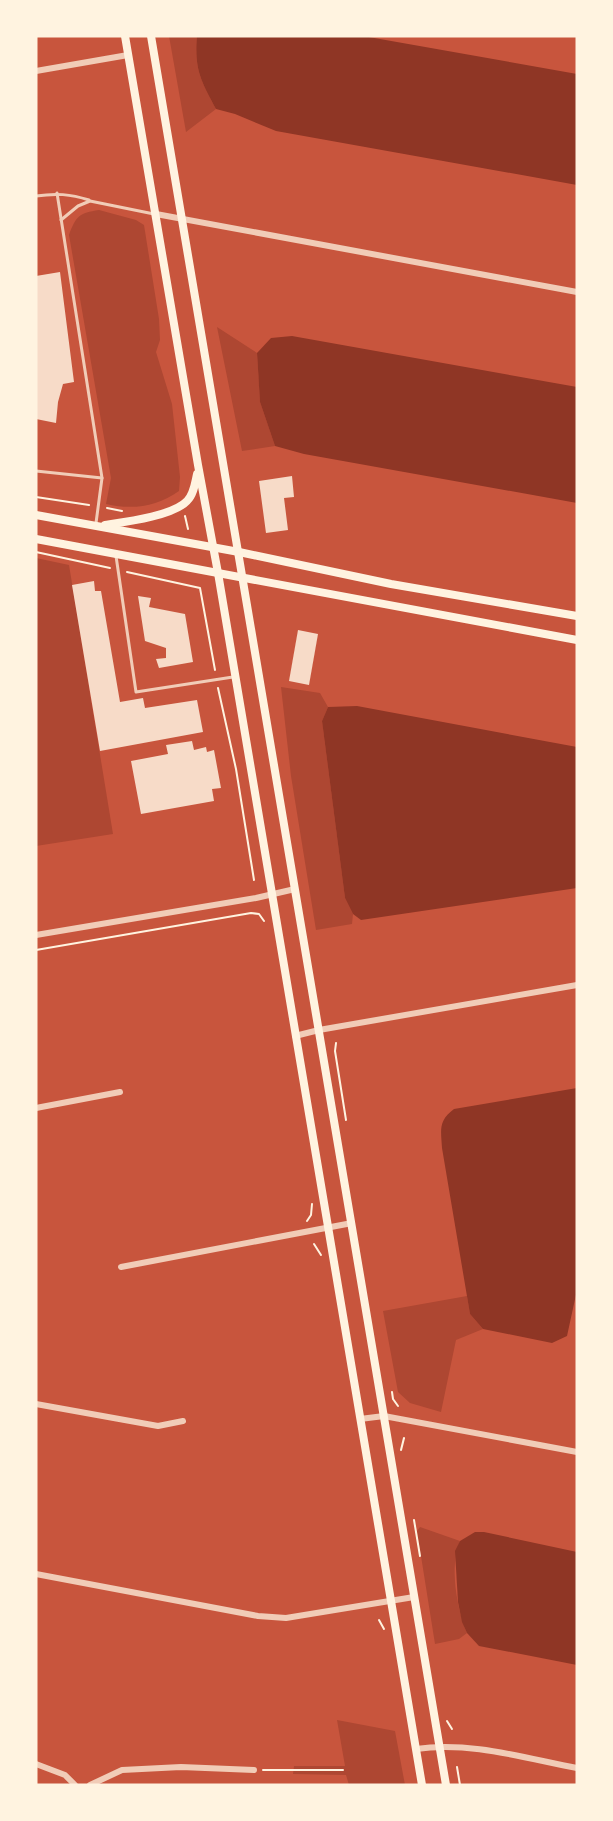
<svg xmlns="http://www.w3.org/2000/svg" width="613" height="1821" font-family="Roboto,sans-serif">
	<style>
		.green { fill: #ae4732 }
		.water { fill: #8f3625 }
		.building { fill: #f7dbc8 }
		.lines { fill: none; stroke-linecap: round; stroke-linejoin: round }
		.path { stroke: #fff3e0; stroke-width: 2 }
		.service { stroke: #f1ccb7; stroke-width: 3 }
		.minor { stroke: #f1ccb7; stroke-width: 6 }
		.secondary { stroke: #fff3e0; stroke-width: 8 }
	</style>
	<rect width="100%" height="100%" fill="#c8553d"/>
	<g class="green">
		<path d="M169,36H197C194,69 201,81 216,109L186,132Z"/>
		<path d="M99,210L136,220L144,225L159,319L160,340L156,352L172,404L180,477L179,491C157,507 132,510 106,504L111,478L69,235C76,216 79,213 99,210Z"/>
		<path d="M217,327L257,353L260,402L275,446L242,451Z"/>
		<path d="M36,558L69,565L113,834L36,846Z"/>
		<path d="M281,687L320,693L328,707L322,721L345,898L353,914L352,924L316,930L291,776Z"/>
		<path d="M467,1296L470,1314L483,1329L456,1340L441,1412L410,1403L398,1392L383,1311Z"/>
		<path d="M420,1527L460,1541C449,1565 457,1610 467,1633L459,1639L435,1644L417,1531Z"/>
		<path d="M337,1720L395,1731L405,1785H349L346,1775L293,1774L294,1766H345Z"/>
	</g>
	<g class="water">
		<path d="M197,36H363L577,74V185L276,131L235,114L216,109C201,81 194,69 197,36Z"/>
		<path d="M292,336L577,387V503L304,454L275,446L260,402L257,353L271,338Z"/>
		<path d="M357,706L577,747V888L361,920L353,914L345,898L322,721L328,707Z"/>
		<path d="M577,1088V1290L567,1336L552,1343L483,1329L470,1314L442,1148C441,1130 438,1121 454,1109Z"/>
		<path d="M475,1532H484L577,1552V1665L479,1646L467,1633L462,1622L458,1602L455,1551L460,1541Z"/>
	</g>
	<g class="building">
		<path d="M60,272L74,382L63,384L58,402L56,423L36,419V276Z"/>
		<path d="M292,476L294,497L284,498L288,530L266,533L259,481Z"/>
		<path d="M94,581L95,591H101L120,702L143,698L145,708L197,700L203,732L100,751L72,585Z"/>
		<path d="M138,596L151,598L149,607L185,614L193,662L159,668L156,659L166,658V648L145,641Z"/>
		<path d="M298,630L318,634L309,685L289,681Z"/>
		<path d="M192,741L194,750L206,747L207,752L214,750L221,788L212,789L214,801L141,814L131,761L168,754L166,745Z"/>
	</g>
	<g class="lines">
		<g class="path">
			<path d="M36,497L89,505"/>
			<path d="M107,508L122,511"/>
			<path d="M185,516L188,529"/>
			<path d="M36,552L110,568"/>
			<path d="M127,572L200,588L215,670"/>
			<path d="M218,688L236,769L254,880"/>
			<path d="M36,950L251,913L259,914L264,921"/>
			<path d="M336,1043L335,1051L346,1120"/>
			<path d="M307,1221L311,1215L312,1204"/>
			<path d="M314,1244L321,1255"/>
			<path d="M392,1392L393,1399L398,1406"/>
			<path d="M401,1450L404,1438"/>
			<path d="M414,1520L420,1556"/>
			<path d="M379,1620L384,1629"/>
			<path d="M447,1721L452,1729"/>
			<path d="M457,1767L460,1785"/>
			<path d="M263,1770H343"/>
		</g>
		<g class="service">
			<path d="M57,193L102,478L96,523"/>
			<path d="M36,196C56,193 70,194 89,200"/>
			<path d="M61,220L78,206L90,201L154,214"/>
			<path d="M36,471L102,478"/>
			<path d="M116,556L136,692L233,677"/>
		</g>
		<g class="minor">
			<path d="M36,71L128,55"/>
			<path d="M156,214L577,292"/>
			<path d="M36,935L256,898L295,889"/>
			<path d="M295,1036L319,1030L577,985"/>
			<path d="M36,1108L120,1092"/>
			<path d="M121,1267L352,1223"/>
			<path d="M36,1404L158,1426L183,1421"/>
			<path d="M360,1419L384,1416L577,1452"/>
			<path d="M36,1574L258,1616L286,1618L414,1597"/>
			<path d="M416,1749C470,1741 524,1758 577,1768"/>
			<path d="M36,1764L65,1775L75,1785"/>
			<path d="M90,1785L122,1770L181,1767L254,1770"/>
		</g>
		<g class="secondary">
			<path d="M125,36L198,465L218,573L422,1785"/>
			<path d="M151,36L446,1785"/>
			<path d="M36,515L239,552L391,584L577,616"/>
			<path d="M105,525C125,522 173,516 187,501C194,494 195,483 197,474"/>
			<path d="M36,539L577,640"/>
		</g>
	</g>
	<rect width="613" height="1821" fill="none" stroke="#fff3e0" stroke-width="75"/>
</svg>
